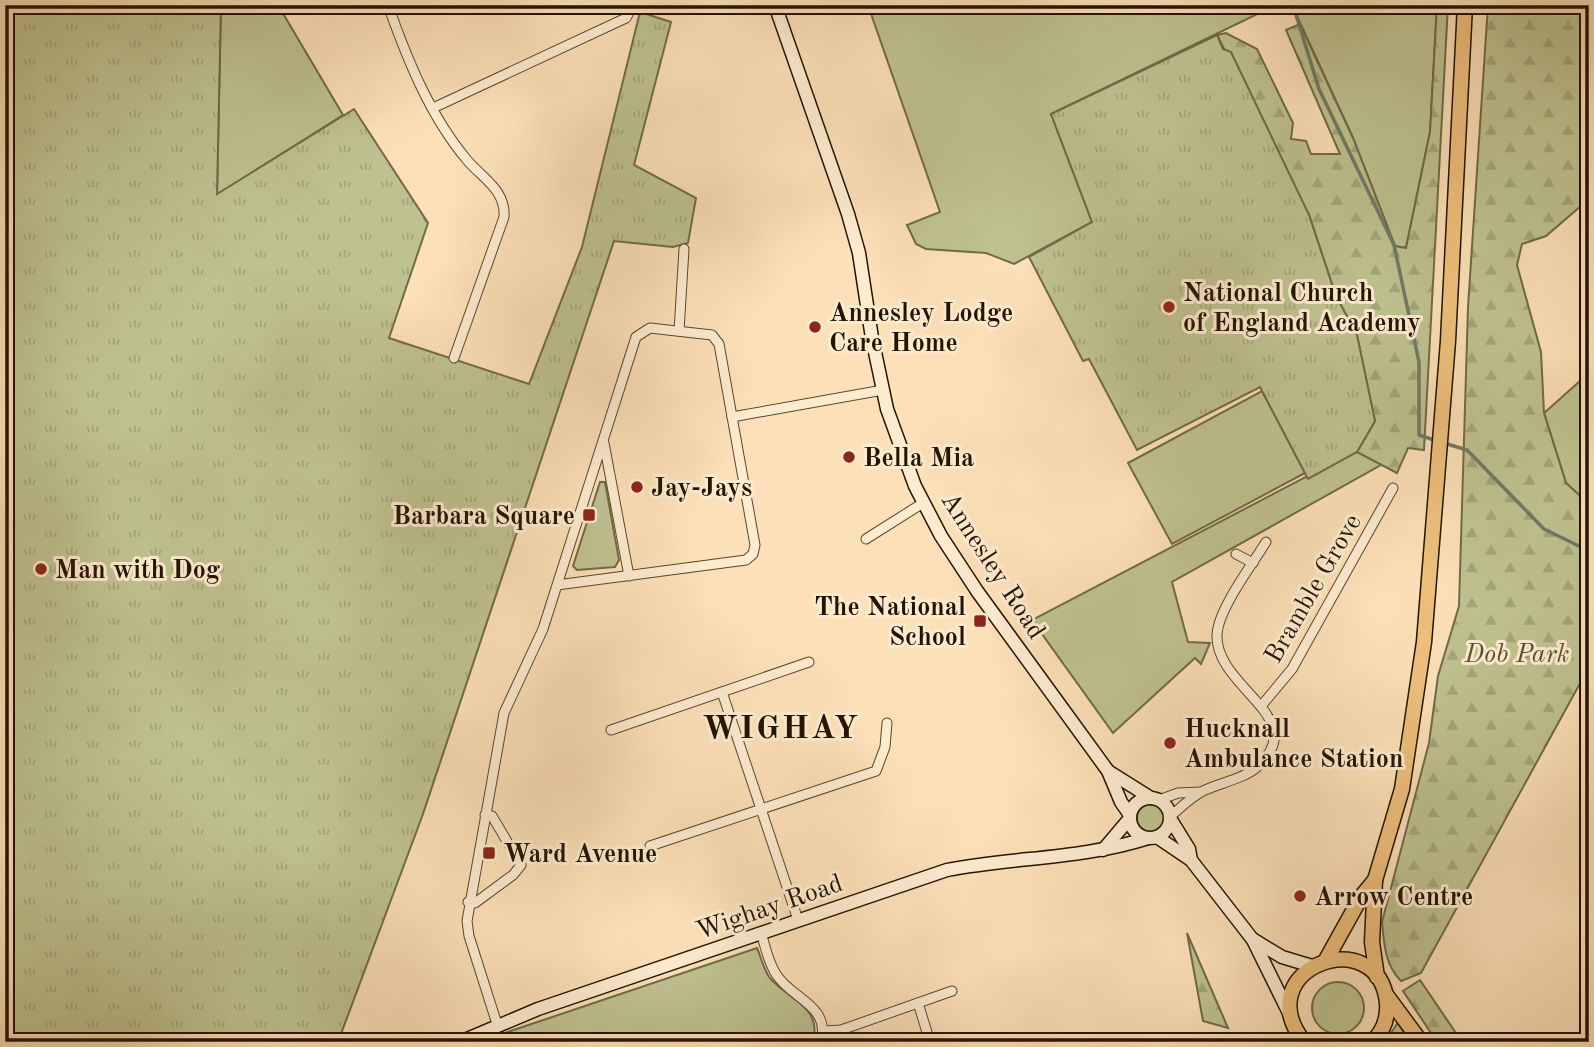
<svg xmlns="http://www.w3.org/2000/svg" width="1594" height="1047" font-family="'Old Standard TT',serif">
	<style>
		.green { fill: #bec28f; stroke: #706a48; stroke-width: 2 }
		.forest { fill: url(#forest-firs); stroke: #706a48; stroke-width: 2 }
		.park { fill: url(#park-tufts); stroke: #706a48; stroke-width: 2 }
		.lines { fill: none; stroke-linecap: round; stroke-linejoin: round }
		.stream { stroke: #6e7a65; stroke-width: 3.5 }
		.street-casing { stroke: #59462e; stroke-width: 11 }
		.secondary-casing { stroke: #231300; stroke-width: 15 }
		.primary-casing { stroke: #231300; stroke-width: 17 }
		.street { stroke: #fdebd0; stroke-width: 9 }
		.secondary { stroke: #fdebd0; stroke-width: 12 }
		.primary { stroke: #eec07c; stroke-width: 14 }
		.poi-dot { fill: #8f2418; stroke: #fdebd0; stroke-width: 2.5 }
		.labels { text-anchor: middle; stroke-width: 6; stroke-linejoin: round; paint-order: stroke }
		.poi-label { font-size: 26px; font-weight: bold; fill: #231300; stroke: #fdebd0; text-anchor: start }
		.street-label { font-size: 26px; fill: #231300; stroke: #fdebd0 }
		.park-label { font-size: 26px; font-style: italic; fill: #595032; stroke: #fdebd0 }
		.district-label { font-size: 33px; font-weight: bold; letter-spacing: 2px; fill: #231300; stroke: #fdebd0 }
	</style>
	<defs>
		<pattern id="forest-firs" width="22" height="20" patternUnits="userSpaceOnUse" patternTransform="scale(1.75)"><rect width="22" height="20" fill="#bec28f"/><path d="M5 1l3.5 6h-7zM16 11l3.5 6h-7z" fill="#a3a67a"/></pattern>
		<pattern id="park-tufts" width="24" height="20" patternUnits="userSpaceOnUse" patternTransform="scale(1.75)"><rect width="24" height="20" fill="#bec28f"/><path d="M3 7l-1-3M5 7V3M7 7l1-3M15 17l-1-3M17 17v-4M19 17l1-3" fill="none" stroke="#a3a67a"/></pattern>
	</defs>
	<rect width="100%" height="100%" fill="#fce0b7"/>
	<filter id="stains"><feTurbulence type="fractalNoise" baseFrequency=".00286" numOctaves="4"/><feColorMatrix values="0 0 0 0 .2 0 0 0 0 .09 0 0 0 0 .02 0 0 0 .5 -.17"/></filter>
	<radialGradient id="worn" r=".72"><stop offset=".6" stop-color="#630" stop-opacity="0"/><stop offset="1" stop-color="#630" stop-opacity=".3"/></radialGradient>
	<g class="green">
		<path d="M221,5H278L343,115L217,195Z"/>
		<path d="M868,5H1276L1051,114L1092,222L1014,264L986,253L926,249L916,244L907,225L940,212Z"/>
		<path d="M1292,5H1437L1430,132L1406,248L1395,246L1353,138Z"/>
		<path d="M1589,373V504L1566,483L1544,413Z"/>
		<path d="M1262,391L1305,473L1172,544L1128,463Z"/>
		<path d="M1369,444L1388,461L1172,582L1188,642L1210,643L1201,664L1195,658L1113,733L1032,620Z"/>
		<path d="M600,482H605L619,560L615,567L577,570L573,566Z"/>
		<circle cx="1151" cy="818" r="14"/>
		<path d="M757,948C761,957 764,971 770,978C790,1001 822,1006 813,1042L481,1041Z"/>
		<circle cx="1338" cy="1008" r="26"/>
		<path d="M1397,1024L1399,1025L1411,1042H1385Z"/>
	</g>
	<g class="forest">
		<path d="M1437,5H1448L1424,450L1408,448L1397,473L1357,452L1375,421L1357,335L1336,296L1309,215L1217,35L1226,33L1257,49L1293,123L1291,139L1306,141L1311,154H1340L1286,30L1300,24L1353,138L1395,246L1406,248L1430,132Z"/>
		<path d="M1488,5H1589V199L1546,236L1522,244L1517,265L1541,352L1544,413L1566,483L1589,504V667L1421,973L1401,981C1385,965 1384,944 1382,922L1429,743L1438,676L1459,606L1468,307Z"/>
		<path d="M1187,933L1228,1028L1203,1021Z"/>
		<path d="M1420,980L1462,1042H1437L1403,991Z"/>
	</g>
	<g class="park">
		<path d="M5,5H221L217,194L354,109L428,223L389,338L529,384L582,247L640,12L671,22L634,165L696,198L688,243L673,247L614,241L423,814L338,1042H5Z"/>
		<path d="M1217,35L1223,49L1231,52L1309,215L1336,296L1357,335L1375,421L1357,452L1308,479L1260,387L1137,450L1089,359L1083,361L1029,257L1092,222L1051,114Z"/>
	</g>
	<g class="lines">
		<g class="stream">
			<path d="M1293,5L1319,89L1394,245L1419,362V435L1437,441"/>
			<path d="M1444,443L1467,450L1544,529L1589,551"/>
		</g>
		<defs>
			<g id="street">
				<path d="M388,5C407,59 430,116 467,160C482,178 506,190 504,217L454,358"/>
				<path d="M433,108L626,18L633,5"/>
				<path d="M679,331L684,249"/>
				<path d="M732,417L883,390"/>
				<path d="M604,443L629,576"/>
				<path d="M866,539L923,503"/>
				<path d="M1236,554L1253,563"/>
				<path d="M722,692L798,920"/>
				<path d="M1262,705L1292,669L1393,488"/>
				<path d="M611,730L809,662"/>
				<path d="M1159,800L1178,793L1200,792"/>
				<path d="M1171,816C1181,807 1192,796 1205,790C1220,783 1246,778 1258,766C1312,717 1215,688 1217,635C1218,609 1252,565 1266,542"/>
				<path d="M650,846L876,771L885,747L887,723"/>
				<path d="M468,902L475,903L513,875L521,865L492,816L485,815"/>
				<path d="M761,932C765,946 768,962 776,974C791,999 831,1005 821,1042"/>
				<path d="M918,1003L930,1042"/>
				<path d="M497,1024L469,936L467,921L504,713L543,629L636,337L650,328L712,335L719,344L755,545L753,554L746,560L557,585"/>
				<path d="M824,1031L841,1030L952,991"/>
			</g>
			<g id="secondary">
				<path d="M775,5L848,214L859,253L872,338L887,409L915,486L941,536L977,591L1108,771L1121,802L1130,815"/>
				<path d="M1108,771L1151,798"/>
				<circle cx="1150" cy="818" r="20"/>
				<path d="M1171,820L1189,849L1191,860"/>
				<path d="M1157,837L1191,860L1253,940L1290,1015"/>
				<path d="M1103,850L1130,818"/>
				<path d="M1254,940L1282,957L1312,966"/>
				<path d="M460,1042L538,1009L947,870C1014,857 1083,859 1148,838"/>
			</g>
			<g id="primary">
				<path d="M1326,960L1361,897L1375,880"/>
				<path d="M1377,977L1372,942L1375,880L1402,789L1424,642L1448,341L1465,5"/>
				<path d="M1387,996L1421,1042"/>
				<path d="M1304,1042C1246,967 1379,921 1387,1003C1388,1018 1383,1032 1372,1042"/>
			</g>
		</defs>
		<use href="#street" class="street-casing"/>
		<use href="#secondary" class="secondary-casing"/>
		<use href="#primary" class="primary-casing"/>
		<use href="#street" class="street"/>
		<use href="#secondary" class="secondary"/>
		<use href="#primary" class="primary"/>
	</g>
	<g class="poi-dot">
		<circle cx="1169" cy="307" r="7"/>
		<circle cx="815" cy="327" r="7"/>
		<circle cx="849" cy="457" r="7"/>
		<circle cx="637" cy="487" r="7"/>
		<rect x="582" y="508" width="14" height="14" rx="3.5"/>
		<circle cx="41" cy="569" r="7"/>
		<rect x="973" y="614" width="14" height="14" rx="3.5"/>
		<circle cx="1170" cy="743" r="7"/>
		<rect x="482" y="846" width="14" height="14" rx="3.5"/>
		<circle cx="1300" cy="896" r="7"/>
	</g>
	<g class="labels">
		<g class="poi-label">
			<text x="1183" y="301">National Church<tspan x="1183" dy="30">of England Academy</tspan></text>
			<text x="829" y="321">Annesley Lodge<tspan x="829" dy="30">Care Home</tspan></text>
			<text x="863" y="466">Bella Mia</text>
			<text x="651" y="496">Jay-Jays</text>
			<text x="575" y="524" text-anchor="end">Barbara Square</text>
			<text x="55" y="578">Man with Dog</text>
			<text x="966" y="615" text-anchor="end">The National<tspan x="966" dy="30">School</tspan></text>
			<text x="1184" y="737">Hucknall<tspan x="1184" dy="30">Ambulance Station</tspan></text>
			<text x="503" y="862">Ward Avenue</text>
			<text x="1314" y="905">Arrow Centre</text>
		</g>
		<g class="street-label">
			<text transform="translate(994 565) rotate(57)" y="9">Annesley Road</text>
			<text transform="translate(1312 588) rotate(-60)" y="9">Bramble Grove</text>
			<text transform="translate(769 906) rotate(-19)" y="9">Wighay Road</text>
		</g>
		<g class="park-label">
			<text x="1517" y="662">Dob Park</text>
		</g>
		<g class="district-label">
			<text x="781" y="738">WIGHAY</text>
		</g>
	</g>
	<rect width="1594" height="1047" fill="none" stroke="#fce0b7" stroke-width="28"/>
	<rect x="7" y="7" width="1580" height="1033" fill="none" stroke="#231300" stroke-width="3.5"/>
	<rect x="14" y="14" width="1566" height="1019" fill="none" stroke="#231300" stroke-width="2"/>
	<rect width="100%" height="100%" filter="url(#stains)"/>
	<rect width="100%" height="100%" fill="url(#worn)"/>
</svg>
